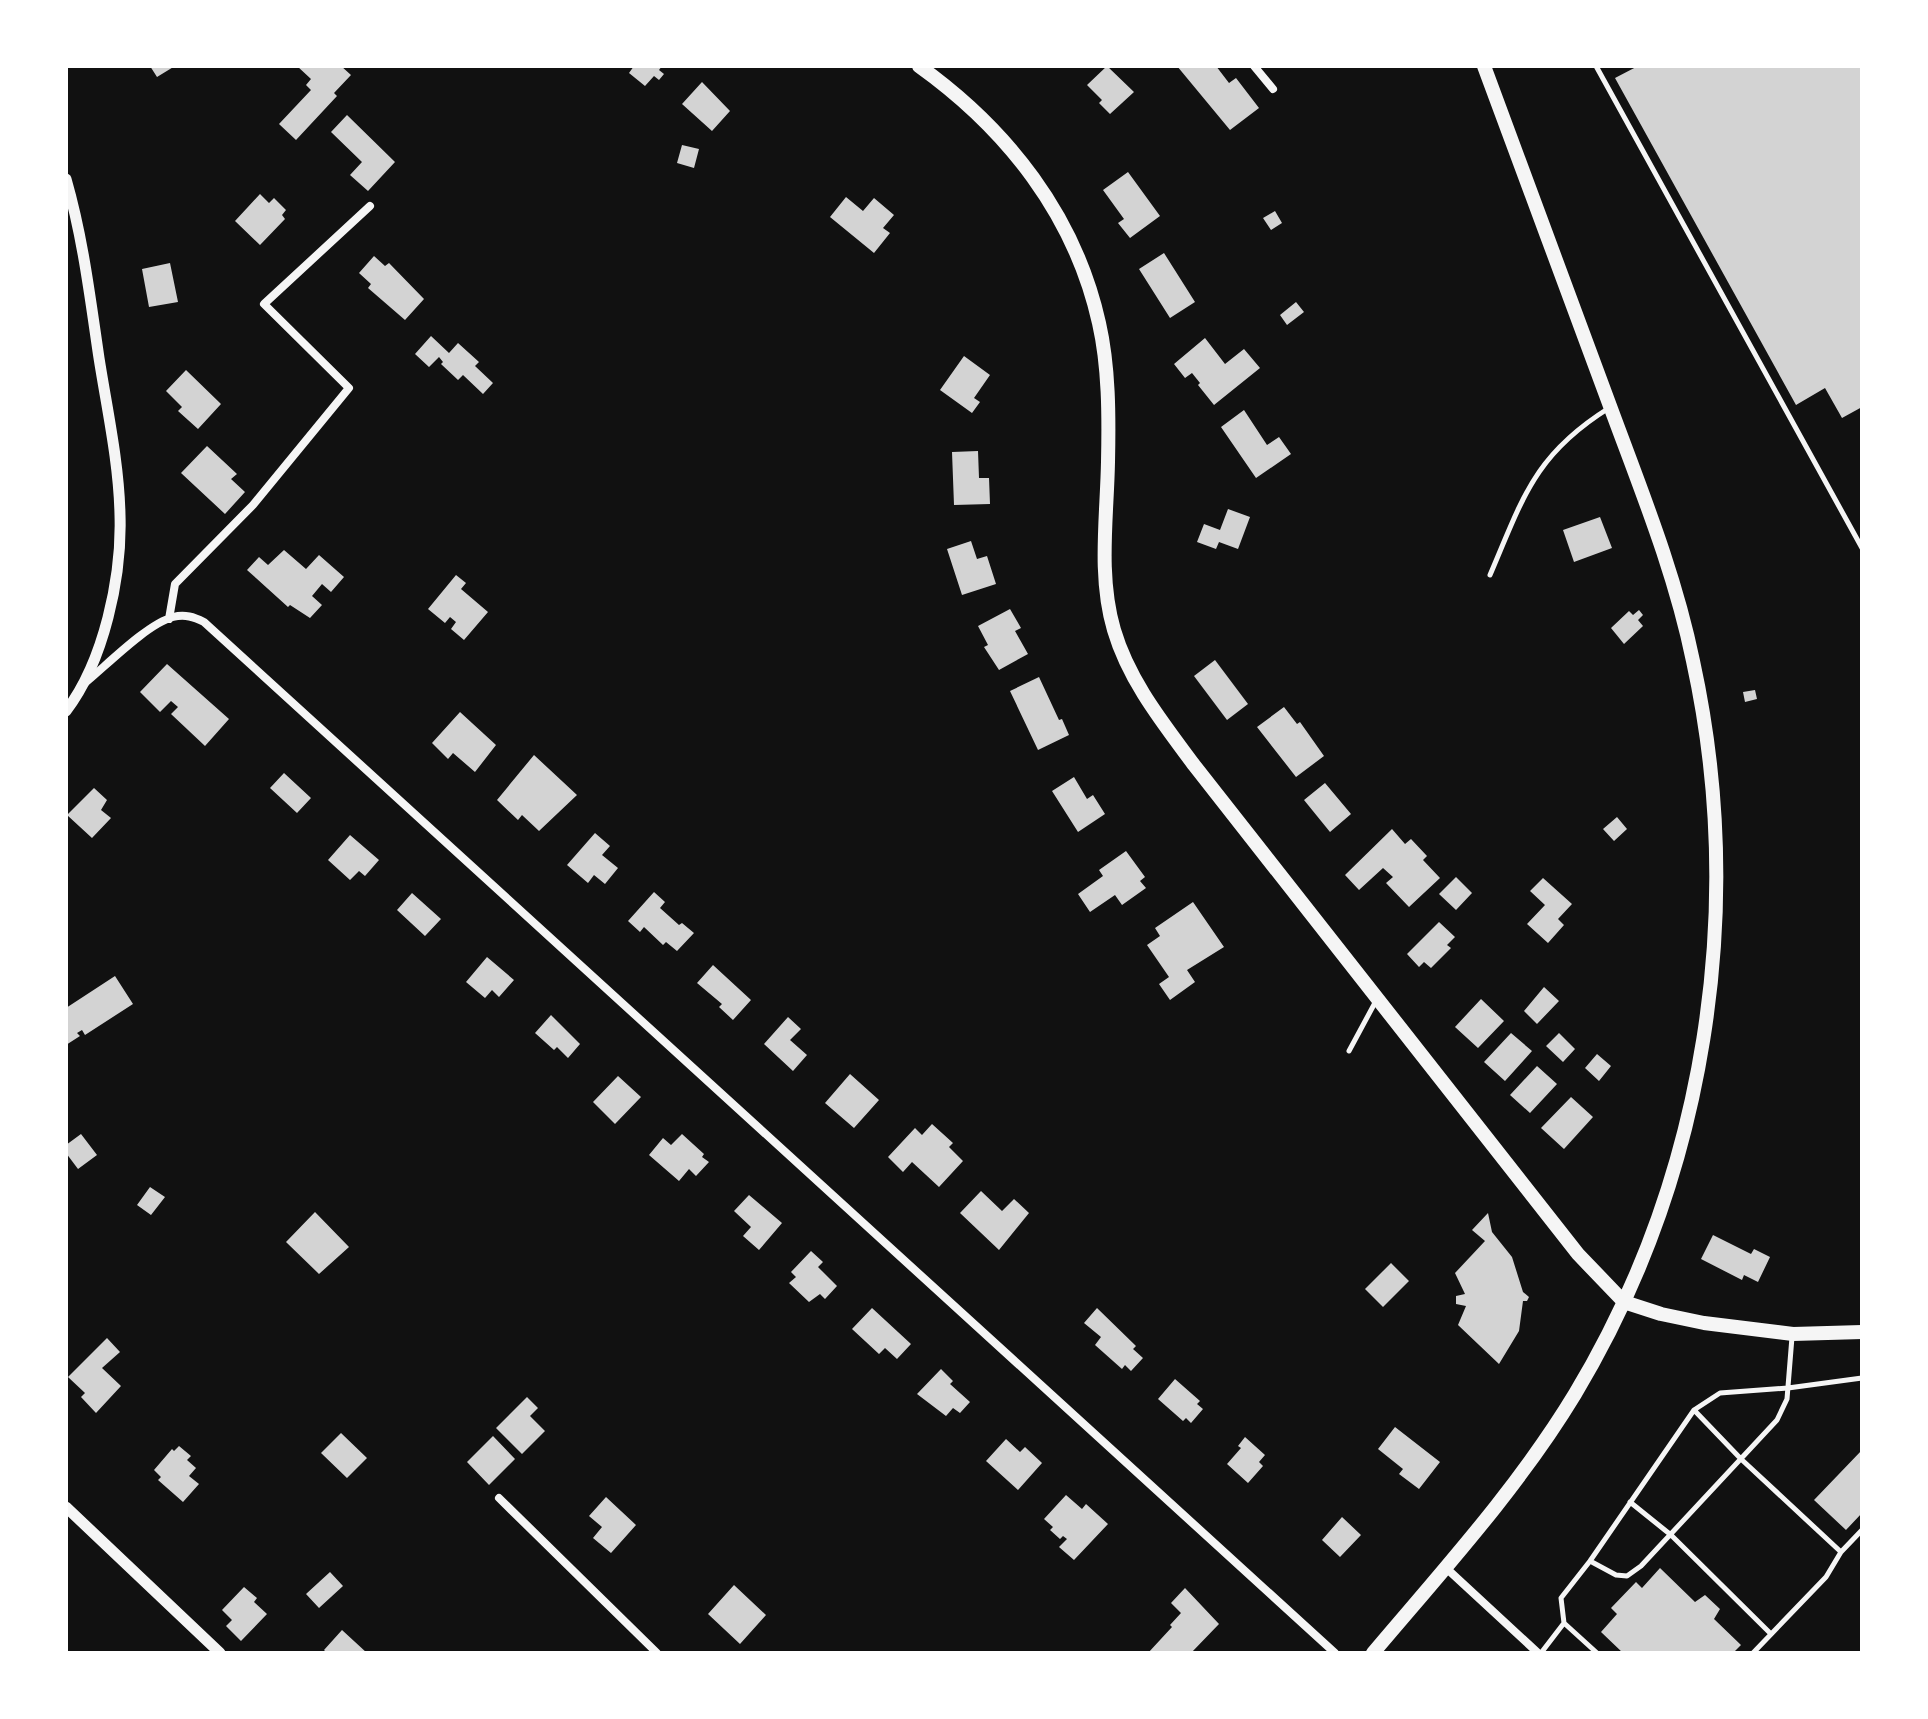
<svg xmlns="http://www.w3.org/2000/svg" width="1928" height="1719" viewBox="0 0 1928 1719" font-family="'Sofia Sans Condensed',sans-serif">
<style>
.building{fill:#d3d3d3}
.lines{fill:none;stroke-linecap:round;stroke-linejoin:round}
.service{stroke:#f5f5f5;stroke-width:5}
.minor{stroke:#f5f5f5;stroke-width:8}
.tertiary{stroke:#f5f5f5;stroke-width:11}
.primary{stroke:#f5f5f5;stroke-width:14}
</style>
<rect width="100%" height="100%" fill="#111"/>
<path class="building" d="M150 66H175L157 77Z
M297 66H341L351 75 334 93 337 96 296 140 279 124 311 90 306 85 311 79Z
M634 66H662L659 70 664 74 659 80 654 76 645 86 629 73Z
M1107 66 1134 92 1110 114 1099 103 1102 100 1087 85Z
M1177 66H1216L1229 83 1236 78 1259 108 1230 130Z
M1638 66H1862V407L1842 418 1825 388 1796 405 1615 78Z
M702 82 730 111 712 131 682 104Z
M347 115 395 162 368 191 350 175 362 162 331 132Z
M682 145 699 149 694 168 677 163Z
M1128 172 1160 216 1130 238 1118 223 1124 219 1103 190Z
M260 194 269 203 274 198 286 210 282 215 285 219 260 245 235 221Z
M846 197 863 211 874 198 894 215 883 228 890 233 874 253 830 217Z
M1275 211 1282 223 1271 230 1263 218Z
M1164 253 1195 302 1170 318 1139 269Z
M374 256 385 266 389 263 424 299 405 320 368 288 371 284 359 273Z
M170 263 178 302 149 307 142 269Z
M1296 302 1304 312 1287 325 1280 315Z
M431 336 449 353 458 343 479 362 475 366 493 383 483 394 463 375 458 380 441 364 443 362 439 357 429 367 415 354Z
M1205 338 1225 364 1244 349 1260 368 1214 405 1198 385 1200 383 1192 373 1185 378 1174 364Z
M964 356 990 375 974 398 980 402 972 413 940 390Z
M186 370 221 404 198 429 178 411 182 407 166 391Z
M1244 410 1267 445 1279 437 1291 454 1256 478 1221 427Z
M207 446 237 474 231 479 245 492 225 514 181 473Z
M978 451 979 478H989L990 504 954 505 952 452Z
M1228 509 1250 517 1238 549 1219 542 1216 549 1197 542 1204 524 1220 530Z
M1600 517 1612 548 1574 562 1563 530Z
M971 541 977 559 987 556 996 584 962 595 947 549Z
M284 550 306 569 319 555 344 577 331 592 322 584 312 596 322 605 310 618 290 605 288 607 247 570 259 557 268 565Z
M456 575 466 583 461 589 488 612 464 640 451 629 456 622 450 617 445 623 428 609Z
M1010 609 1021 628 1015 631 1028 654 999 670 984 647 988 645 978 626Z
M1639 610 1643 615 1638 620 1643 626 1624 644 1611 628 1629 611 1633 615Z
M1215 660 1248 704 1227 720 1194 676Z
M167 664 229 719 205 746 171 714 178 707 171 701 160 712 140 692Z
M1039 677 1059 720 1062 719 1069 735 1038 750 1010 691Z
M1755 690 1757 699 1745 702 1743 692Z
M1284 707 1297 724 1300 722 1324 756 1296 777 1257 727Z
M460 712 496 745 475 772 453 753 448 759 432 743Z
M534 755 577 795 539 831 522 815 518 820 497 800Z
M284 773 311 798 297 813 270 788Z
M1074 777 1087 799 1093 795 1105 814 1078 832 1052 791Z
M1325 783 1351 814 1330 832 1304 800Z
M94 788 107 800 101 810 111 818 92 838 67 815Z
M1617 817 1627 829 1614 841 1603 829Z
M1392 829 1405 844 1411 839 1427 856 1423 860 1440 878 1409 907 1386 883 1393 877 1383 868 1359 890 1345 875Z
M595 833 610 846 602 855 618 868 605 884 594 875 588 883 567 865Z
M350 835 379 860 365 876 359 871 350 880 328 860Z
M1126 851 1145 877 1140 881 1146 888 1122 905 1115 895 1090 912 1078 894 1103 876 1099 870Z
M1456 877 1472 893 1456 910 1439 894Z
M1543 878 1572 904 1558 919 1564 925 1548 943 1527 924 1545 905 1530 891Z
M654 892 665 902 660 908 679 925 682 923 694 933 677 951 666 942 663 945 644 927 640 932 628 921Z
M412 893 441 919 425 936 397 910Z
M1193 902 1224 947 1187 970 1195 982 1170 1000 1159 984 1169 977 1147 945 1160 936 1155 928Z
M1439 922 1455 937 1447 945 1451 948 1431 968 1424 962 1419 967 1407 954Z
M487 957 514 980 499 997 492 990 485 998 466 982Z
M713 965 751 1000 733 1020 719 1007 722 1004 697 983Z
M115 976 133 1004 85 1035 82 1030 77 1033 80 1036 66 1045V1008Z
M1544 987 1559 1001 1537 1024 1524 1011Z
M1481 999 1504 1021 1478 1048 1455 1027Z
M551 1015 580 1044 568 1058 557 1047 554 1050 535 1033Z
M788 1017 801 1029 790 1040 807 1055 793 1071 764 1044Z
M1511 1033 1532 1051 1505 1081 1484 1062Z
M1559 1033 1575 1049 1563 1062 1546 1046Z
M1597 1054 1611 1066 1599 1081 1585 1068Z
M1537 1066 1557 1084 1530 1113 1510 1095Z
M850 1074 879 1100 854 1128 825 1103Z
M618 1076 641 1097 615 1124 593 1102Z
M1571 1097 1593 1117 1564 1149 1541 1128Z
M932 1124 953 1143 949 1147 963 1161 939 1187 912 1162 903 1172 888 1157 915 1128 922 1135Z
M81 1134 97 1155 78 1169 66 1153V1145Z
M682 1134 704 1154 702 1157 709 1162 696 1176 689 1169 679 1181 649 1155 663 1138 671 1145Z
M150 1187 165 1197 151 1215 137 1205Z
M981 1191 1002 1211 1014 1199 1029 1213 999 1250 960 1213Z
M749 1195 782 1223 759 1250 743 1236 751 1227 734 1211Z
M315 1212 349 1247 319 1274 286 1242Z
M1488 1213 1492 1232 1512 1257 1523 1292 1529 1297 1527 1301H1523L1519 1331 1499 1364 1458 1325 1466 1306 1456 1304V1296L1465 1294 1455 1273 1485 1241 1472 1230Z
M1713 1235 1751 1254 1754 1249 1770 1257 1758 1282 1744 1275 1742 1280 1701 1259Z
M811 1251 823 1262 818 1267 837 1286 825 1299 820 1294 809 1302 789 1283 796 1277 791 1272Z
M1391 1263 1409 1281 1383 1307 1365 1289Z
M872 1308 911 1344 897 1359 885 1348 879 1354 852 1329Z
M1097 1308 1136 1346 1133 1349 1143 1358 1131 1371 1125 1365 1122 1369 1095 1345 1101 1337 1084 1323Z
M107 1338 120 1352 102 1368 121 1386 96 1413 81 1397 85 1393 68 1377Z
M941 1369 953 1381 950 1384 970 1402 960 1413 953 1408 946 1416 917 1394Z
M1175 1379 1200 1401 1197 1404 1203 1409 1191 1423 1186 1418 1183 1421 1158 1399Z
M527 1397 538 1408 530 1416 545 1431 522 1454 496 1428Z
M1395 1427 1440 1462 1419 1489 1399 1474 1403 1469 1378 1449Z
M341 1433 367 1458 347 1478 321 1453Z
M493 1436 515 1459 489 1485 467 1462Z
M1245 1437 1265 1455 1259 1462 1263 1466 1248 1483 1227 1464 1241 1448 1238 1446Z
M1006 1439 1020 1452 1025 1447 1042 1463 1018 1490 986 1461Z
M179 1446 191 1456 187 1460 196 1468 189 1476 199 1484 183 1502 158 1480 161 1477 154 1470 172 1449 174 1451Z
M1862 1450V1513L1846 1530 1814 1500Z
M1066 1495 1082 1509 1086 1504 1108 1524 1074 1560 1059 1547 1067 1539 1063 1536 1060 1539 1050 1530 1053 1527 1044 1519Z
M606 1497 636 1525 611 1553 593 1538 602 1527 589 1516Z
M1342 1517 1361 1535 1340 1557 1322 1540Z
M1660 1568 1695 1602 1705 1595 1720 1609 1714 1619 1741 1645 1733 1653H1623L1601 1632 1617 1614 1611 1608 1636 1582 1642 1588Z
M330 1572 343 1586 319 1608 306 1594Z
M734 1585 766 1615 740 1644 708 1614Z
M244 1587 257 1598 254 1602 267 1614 241 1641 226 1626 232 1620 222 1610Z
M1185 1588 1219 1624 1191 1653H1148L1172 1627 1170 1625 1181 1613 1171 1603Z
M342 1630 367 1653H327L324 1650Z"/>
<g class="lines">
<path class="service" d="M1596 66 1862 548
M1490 575C1523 498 1534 455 1609 408
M1349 1051 1377 999
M1694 1410 1741 1459 1841 1552
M1630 1502 1671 1535 1771 1634
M1590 1561 1616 1575 1627 1576 1641 1566 1777 1420 1787 1399 1792 1337
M1564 1623 1597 1653
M1541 1653 1564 1623 1561 1598 1590 1561 1694 1410 1720 1393 1788 1388 1862 1378
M1753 1653 1826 1577 1841 1552 1862 1530"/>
<path class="minor" d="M1254 66 1273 89
M169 619 175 584 253 505 349 388 264 304 370 206
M85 683C107 665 147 624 173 617 185 614 194 617 204 622L1335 1653
M499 1498 657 1653
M1445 1567 1538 1653"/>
<path class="tertiary" d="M66 179C83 238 90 297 99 358 107 409 119 463 120 515 122 577 104 661 66 711
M66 1507 220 1653"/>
<path class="primary" d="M919 66C1007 129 1075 215 1099 323 1109 367 1109 416 1108 462 1107 517 1098 576 1114 630 1129 681 1163 723 1194 765L1578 1254 1624 1302 1661 1314 1704 1323 1793 1334 1862 1332
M1373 1653C1444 1569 1518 1488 1575 1394 1706 1176 1747 909 1693 661 1675 573 1641 490 1610 406 1568 293 1526 179 1484 66"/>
</g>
<rect width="1928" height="1719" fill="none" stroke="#ffffff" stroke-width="136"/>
</svg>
